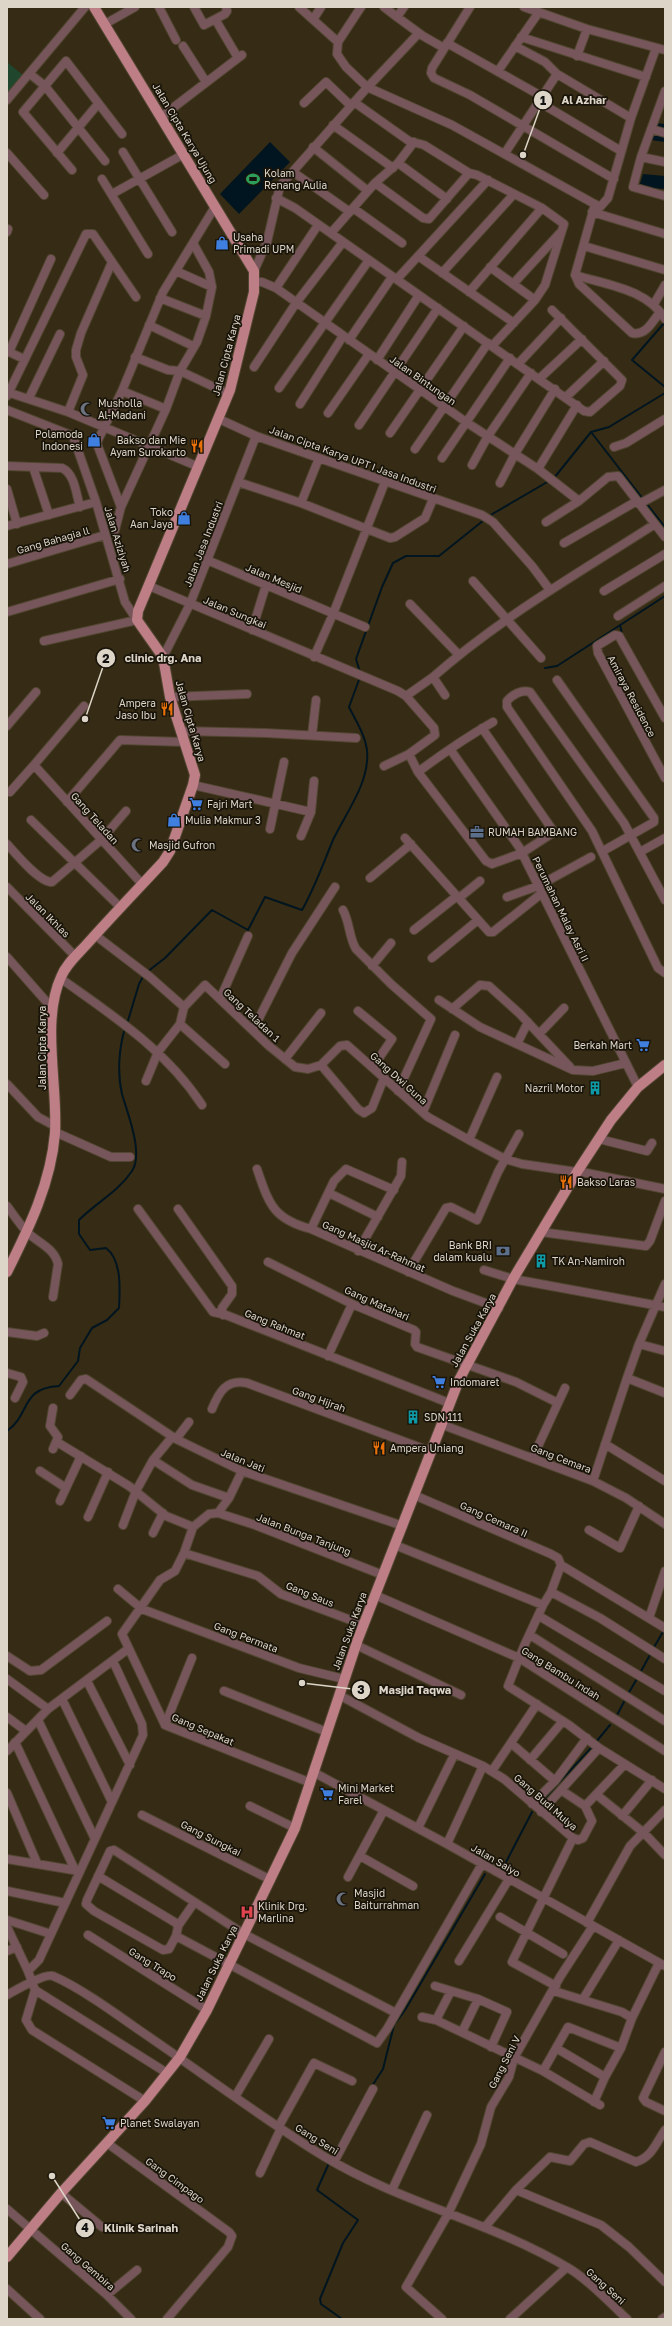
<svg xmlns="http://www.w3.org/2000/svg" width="672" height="2326" viewBox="0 0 672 2326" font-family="'Golos Text',sans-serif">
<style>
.green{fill:#20472d}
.water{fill:#011520}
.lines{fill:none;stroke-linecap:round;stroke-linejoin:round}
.stream{stroke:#011520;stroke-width:2}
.minor-casing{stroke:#514631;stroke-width:10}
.major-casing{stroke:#514631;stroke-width:12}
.minor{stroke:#76565a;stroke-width:8}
.major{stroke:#bd7e86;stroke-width:10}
.labels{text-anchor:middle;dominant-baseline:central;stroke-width:3.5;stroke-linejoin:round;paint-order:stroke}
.street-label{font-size:10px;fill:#ddd5c8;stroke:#19140a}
.poi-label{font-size:10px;fill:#ddd5c8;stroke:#19140a;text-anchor:start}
.leader{fill:none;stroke:#ddd5c8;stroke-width:1.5}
.callout-dot{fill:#ddd5c8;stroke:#19140a;stroke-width:1.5}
.mark-label{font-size:12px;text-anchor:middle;font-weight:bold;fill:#111}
.callout-label{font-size:11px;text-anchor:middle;font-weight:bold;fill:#ddd5c8;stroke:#19140a;stroke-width:3.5;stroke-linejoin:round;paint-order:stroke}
</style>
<rect width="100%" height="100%" fill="#362b14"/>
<path class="green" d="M7 62 24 76 7 96Z"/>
<path class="water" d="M655 123 665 124V142L651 140Z
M270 142 290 162 239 214 220 194Z
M643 174 665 176V189L639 187Z"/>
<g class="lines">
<path class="stream" d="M665 322 632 360 665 387
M554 478 591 432
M643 499 591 432 609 427 665 393
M646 503 665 527
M489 516 549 481
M620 625 622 634
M545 668 557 666 665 596
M360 672 356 659 382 587 393 563 406 556H439L484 520
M147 972 165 958 212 910 248 930 265 897 302 910C315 887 323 864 333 840 346 812 370 783 367 750 365 735 356 721 349 707L360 677
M127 1024 139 984 144 975
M7 1431C31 1414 20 1388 59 1386L78 1361 80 1348 92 1328 107 1320 119 1308C120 1290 122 1260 106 1248L90 1250 79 1234V1220C97 1202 118 1192 132 1171 144 1153 127 1112 122 1094 117 1073 119 1048 125 1028
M653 1649 664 1630
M640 1673 651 1653
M628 1694 638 1677
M617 1715 626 1698
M596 1742 610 1725
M542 1801 593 1746
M504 1866 532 1812
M372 2086 383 2069 394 2025 405 2010 485 1874
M335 2152 362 2102
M329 2163 317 2190 358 2220 343 2243 320 2299 321 2304 342 2319"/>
<g class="minor-casing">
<path id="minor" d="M159 7 176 40
M194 7 204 25 225 14 227 11 226 7
M299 7 338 42
M361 7 338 42 337 54 346 67 367 87 452 125 600 207 608 198 631 118 656 48
M384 7 397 17 404 7
M470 7 432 68 431 73 434 78 470 95 614 179
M524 7 587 29 665 50
M397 17 423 36 444 48
M314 18 321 7
M105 24 135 7
M218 24 238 58
M521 37 646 77
M447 43 543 97
M183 46 206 82
M515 46 545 62 557 74
M577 56 587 29
M498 71 539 12
M30 74 45 86 105 161
M665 91 641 157 633 187 665 196
M7 100 85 7
M354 102 409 141 424 145 469 173 477 175 542 208 564 224 545 285 535 300 492 346
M539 102 621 151
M304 103 326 82 351 106
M161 117 242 55
M333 125 393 168
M651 129 665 133
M313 147 368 191
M123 152 172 232
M7 153 44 195
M57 153 98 104
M505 153 557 74 631 118
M641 157 665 162
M398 163 447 199
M72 170 23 112 66 61 122 134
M293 172 350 212
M102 179 148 254
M375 183 423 218 429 219 469 173
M112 194 184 154
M276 198 295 208 584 411 590 412 620 386 622 380 552 310
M595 204 575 275 579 284 632 333C646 336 652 322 660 312
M353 208 402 243
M592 212 665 234
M7 232 8 229
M331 233 375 183 398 163 414 142
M584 246 665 270
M418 256 514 323
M490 267 535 300
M176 271 212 287
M254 271 267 242 280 186 365 90 418 34
M442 273 514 194
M575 275C607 285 647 289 665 319
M397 279 488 180
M254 282H262L276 288 466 422 538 469 579 501
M513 284 560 233
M276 288 318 225
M469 292 542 208
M160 298 206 316
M654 304 665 285
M149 325 193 346
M349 340 392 277
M7 351 24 359
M9 352 51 259
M135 357 168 370 180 371 229 394
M377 360 419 295
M518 364 561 318
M254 367 296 303 343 242
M540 378 582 339
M279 388 369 260
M122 391 166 409
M7 392 68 412 199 467
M7 396 86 234H93L136 297
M566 397 604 361
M29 398 60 334
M300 404 343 336
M7 410 73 436 96 502
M68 412 83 375 76 357V350L81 333 112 262
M328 413 369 354
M219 419 256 436 482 515 493 522 532 566 550 590
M359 425 438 308
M390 433 464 326
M614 447 626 443 665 419
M415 449 488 343
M442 458 510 358
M472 465 488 436 531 373
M7 466 62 468C75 474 76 494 80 507
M33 467 49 515
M538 469 577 405
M238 482 301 503 390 538 395 537 425 518 433 499
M500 483 515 454 555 389
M7 489 17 524
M301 503 319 458
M639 504 665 490
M121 507 166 409 180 371 197 342 206 316 212 287 209 272 193 243
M546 522 579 501 608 477 618 476 665 537
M7 526 96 502 125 602 137 620 44 641
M115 530 121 507 97 444 98 440 122 391 163 292 213 210
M564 543 637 501
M207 560 365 627
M7 564 105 535
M473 581 541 658
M149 586 398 691 406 696 434 728 435 735 409 754 384 766
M604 591 665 554
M410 604 459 655
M7 612 120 579
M618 616 665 586
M252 630 266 585
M163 657 190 604 256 436
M314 657 333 614 385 482
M557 680 654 818V822L603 851
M445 695 433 677C501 617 579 573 655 524
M406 696 433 677
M170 697 247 694
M84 706 34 765 142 884
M665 718 619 636 615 635 597 646 598 653 665 778
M7 726 36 692
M482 728 554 832 522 853 492 864 486 861 418 772C442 754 467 737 493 722
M180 731 266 733 356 738
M312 735 316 700
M450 749 519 847 638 1087
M409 754 418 772
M193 785 311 812
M10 792 34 765
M67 802 120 740 184 742
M31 820 121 908
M270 829 284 762
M301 836 311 812 314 781
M405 838 489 932H493L542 893
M7 844C16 854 39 882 52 882L101 840 126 811
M640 852 665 838
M370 878 411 844
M7 887 76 957
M507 897 538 886 591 857
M459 898 480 881
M665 900 624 823 530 692C522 689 512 695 507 701V707L592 831 658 968 665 973
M343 910C350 923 349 938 356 949L391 984 431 1019 398 1091
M414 930 457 896
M95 935 150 977 184 1007
M7 957 52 1008
M432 958 478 920
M372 966 391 943
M60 978C112 1015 166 1050 202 1105
M220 999 248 936
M439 1000 480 1027 573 1070 593 1071 626 1063
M452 1009 480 985 489 986 520 1014 570 1067
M358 1011 392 1039 373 1067
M253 1030 292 953 335 887
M539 1034 564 1008
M517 1044 528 1022
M285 1059 321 1013
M225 1064 180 1024 184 1007 205 985 268 1045 295 1067 308 1069 321 1065 340 1046 347 1045 428 1117 469 1140 505 1159 522 1164 577 1172
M321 1065 358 1109 364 1113 372 1108 384 1078
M146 1081 158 1052 180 1024
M7 1084 38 1117 55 1126
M423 1112 455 1035
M55 1132 111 1157H130
M599 1139 647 1151 652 1143
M469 1140 497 1077
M257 1169C269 1204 273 1219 311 1229
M577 1171 665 1189
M394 1190 346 1169 334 1181 311 1229 453 1291 499 1308
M329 1193 378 1217
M7 1206C13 1214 19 1223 26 1231 36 1242 54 1247 58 1264L53 1297
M138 1209 213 1312 226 1315 449 1403
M178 1209 232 1286V1294L222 1308 223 1315
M541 1232 646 1246 650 1241 665 1201
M358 1251 401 1176 402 1162
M268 1262 352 1304 414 1330 416 1332 415 1344 417 1347 516 1382 558 1403
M484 1270 513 1279 665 1307
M408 1272 446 1208 451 1207 477 1220 498 1172 519 1134
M665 1284 639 1344 665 1351
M7 1332 37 1336 44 1333
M639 1344 627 1378 665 1393
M328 1356 352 1304
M7 1373 21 1377 23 1382 15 1398
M70 1395 81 1380 86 1379 176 1439 242 1471 403 1526
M212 1409C219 1392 226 1379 247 1383L432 1452
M443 1425 593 1481 626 1498 665 1524
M172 1437 153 1460 192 1485 229 1498
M176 1439 189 1422
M57 1442 129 1486 166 1516 193 1527
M605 1444 665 1481
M53 1449 58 1437 50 1426 53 1408
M533 1457 565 1388
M40 1471 66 1488
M593 1481 627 1378
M414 1495 551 1554 558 1558 561 1565
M60 1501 81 1456
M218 1513 229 1498 242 1471
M88 1517 108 1472
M123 1525 136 1491 153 1460
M589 1530 620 1548 639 1506
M153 1533 163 1513
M395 1545 543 1605
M184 1553 258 1576 281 1594 364 1625
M118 1589 142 1609 299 1668 344 1679
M551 1592 600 1618 665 1659
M375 1595 519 1658 665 1751
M539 1616 665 1691
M649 1618 665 1571
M665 1628 561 1565 551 1592 543 1605 524 1646 508 1686 569 1725 599 1748 665 1789
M530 1635 665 1721
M356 1645 461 1695
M7 1656 30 1671 41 1670 107 1621
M7 1679 48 1709
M87 1681 130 1765
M224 1691 327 1732
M339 1695 419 1738 483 1766 504 1779 573 1838 578 1840 583 1838 592 1821 585 1806
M62 1699 112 1802
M7 1717 26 1731
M38 1720 95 1839
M165 1725 192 1658
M15 1742 75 1870
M512 1744 555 1781
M7 1751 48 1709 128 1649
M530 1760 563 1721
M492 1771 537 1704
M315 1773 447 1844 665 1966
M311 1783 165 1725 122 1634 160 1580 175 1571 184 1553 193 1527 209 1514 218 1513 255 1525 383 1575
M561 1790 585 1806 624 1765
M7 1793 37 1863
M597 1795 644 1833 665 1855
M532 1804 555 1781 587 1738
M250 1806 295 1828
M541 1812 599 1748
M142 1815 271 1880
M622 1816 652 1780
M418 1828 454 1755
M447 1844 483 1766
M360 1856 413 1886
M7 1859 79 1871
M98 1876 176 1923 178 1927 176 1936
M348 1877 384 1810
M7 1891 65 1903
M500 1917 563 1954
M7 1920 51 1934
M587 1923 630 1846 665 1810
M178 1926 194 1903
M7 1927 28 1971 35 1990 167 2073
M88 1935 207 2010
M7 1951 17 1947
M459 1961 509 1879
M28 1971 39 1960 143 1735 142 1724 113 1661
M435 1986 478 1999 507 2012 491 2047
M556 1986 512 1962 573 1838
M35 1990 26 2020 32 2030 145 2101
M554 1991 622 2012 632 2018 621 2048 605 2077
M7 1995C16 1990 45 1973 53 1976 79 1987 115 2013 139 2030 201 2072 261 2118 325 2157 403 2204 493 2222 570 2269 590 2281 610 2303 627 2319
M583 1999 619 1940
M396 2013 244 1934 114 1850 110 1851 87 1900 86 1904 94 1911 163 1950 169 1949 176 1936 377 2043 387 2029 482 1864
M422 2017 436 2020 543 2071 600 2105
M632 2018 659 1963
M436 2020 451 1991
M462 2032 478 1999
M556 2048 605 2077 594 2102
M665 2052 643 2098 646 2102 665 2111
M543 2071 568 2027 621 2048
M235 2097 269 2039
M279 2126 314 2063 352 2081
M107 2143 229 2232 232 2236 228 2247 167 2319
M334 2162 373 2089
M260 2173 281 2128
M392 2190 427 2115
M516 2190 601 2225 629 2247 665 2282
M61 2193 102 2227
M7 2209 107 2295 131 2319
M485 2227 516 2190 550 2157 570 2161 584 2144 590 2142 636 2162C652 2157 656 2143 665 2130
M7 2289 40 2319
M107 2295 137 2270
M442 2319 406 2287 448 2214 481 2144 491 2107 509 2077 514 2058 560 1977 593 1926
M510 2319 567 2267
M662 2319 665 2317"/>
</g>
<g class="major-casing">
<path id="major" d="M7 1272C29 1228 51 1183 55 1133 58 1086 41 1020 61 977 66 964 78 954 87 944 112 916 138 889 163 862L170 851 193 785 195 775 170 697 163 657 137 620 138 611 230 390 254 292V271L94 7
M7 2257 61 2193 145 2101 180 2057 207 2010 295 1828 358 1639 459 1380 513 1279 577 1172 611 1120 638 1087 665 1065"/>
</g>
<use href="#minor" class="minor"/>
<use href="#major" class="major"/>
</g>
<defs>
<g id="stadium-bare" transform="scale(1.08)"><path d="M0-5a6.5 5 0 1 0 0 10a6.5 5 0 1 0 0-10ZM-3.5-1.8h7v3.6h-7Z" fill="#2e9e5b" stroke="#19140a" stroke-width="2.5" paint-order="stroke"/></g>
<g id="shop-bare" transform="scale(1.08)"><path d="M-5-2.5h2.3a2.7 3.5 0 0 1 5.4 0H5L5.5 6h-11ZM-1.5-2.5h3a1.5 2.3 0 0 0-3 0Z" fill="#3f7fe0" stroke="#19140a" stroke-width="2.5" paint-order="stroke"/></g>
<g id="mosque-bare" transform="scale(1.08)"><path d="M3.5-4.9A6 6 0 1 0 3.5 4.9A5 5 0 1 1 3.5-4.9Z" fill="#6b7280" stroke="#19140a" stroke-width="2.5" paint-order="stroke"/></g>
<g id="restaurant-bare" transform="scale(1.08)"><path d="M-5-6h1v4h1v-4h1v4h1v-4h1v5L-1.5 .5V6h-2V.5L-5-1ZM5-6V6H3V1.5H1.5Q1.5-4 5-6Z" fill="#e8710a" stroke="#19140a" stroke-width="2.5" paint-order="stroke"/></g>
<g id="supermarket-bare" transform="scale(1.08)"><path d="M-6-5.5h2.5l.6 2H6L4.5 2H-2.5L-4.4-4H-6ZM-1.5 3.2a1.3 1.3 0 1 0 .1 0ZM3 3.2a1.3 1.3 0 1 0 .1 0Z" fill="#3f7fe0" stroke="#19140a" stroke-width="2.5" paint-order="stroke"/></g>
<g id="office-bare" transform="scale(1.08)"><path d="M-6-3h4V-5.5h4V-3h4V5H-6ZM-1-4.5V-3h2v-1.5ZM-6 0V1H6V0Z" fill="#5c6f8a" stroke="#19140a" stroke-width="2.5" paint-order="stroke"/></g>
<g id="building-bare" transform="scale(1.08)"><path d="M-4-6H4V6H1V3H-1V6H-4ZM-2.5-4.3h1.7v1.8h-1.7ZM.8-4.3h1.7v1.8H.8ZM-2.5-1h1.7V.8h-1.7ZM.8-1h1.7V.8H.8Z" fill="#0f9aa8" stroke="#19140a" stroke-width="2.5" paint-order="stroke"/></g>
<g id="bank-bare" transform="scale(1.08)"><path d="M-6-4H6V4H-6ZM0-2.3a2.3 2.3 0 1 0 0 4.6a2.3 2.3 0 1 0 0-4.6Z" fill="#5c6f8a" stroke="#19140a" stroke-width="2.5" paint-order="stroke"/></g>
<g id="hospital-bare" transform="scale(1.08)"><path d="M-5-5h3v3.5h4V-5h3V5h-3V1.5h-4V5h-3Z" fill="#e0444e" stroke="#19140a" stroke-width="2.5" paint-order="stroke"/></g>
</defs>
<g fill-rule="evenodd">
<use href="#stadium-bare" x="253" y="179"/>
<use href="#shop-bare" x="222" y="243"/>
<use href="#mosque-bare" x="87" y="409"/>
<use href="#shop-bare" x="94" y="440"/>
<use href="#restaurant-bare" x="197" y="446"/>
<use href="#shop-bare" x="184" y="518"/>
<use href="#restaurant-bare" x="167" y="709"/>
<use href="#supermarket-bare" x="196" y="804"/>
<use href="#shop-bare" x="174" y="820"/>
<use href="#office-bare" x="477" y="832"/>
<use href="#mosque-bare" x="138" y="845"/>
<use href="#supermarket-bare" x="643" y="1045"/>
<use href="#building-bare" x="595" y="1088"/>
<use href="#restaurant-bare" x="566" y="1182"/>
<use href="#bank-bare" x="503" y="1251"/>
<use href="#building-bare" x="541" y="1261"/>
<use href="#supermarket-bare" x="439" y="1382"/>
<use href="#building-bare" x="413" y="1417"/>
<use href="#restaurant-bare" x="379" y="1448"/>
<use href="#supermarket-bare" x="327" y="1794"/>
<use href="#mosque-bare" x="343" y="1899"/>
<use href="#hospital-bare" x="247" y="1912"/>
<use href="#supermarket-bare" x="109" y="2123"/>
</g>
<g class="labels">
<g class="street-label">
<text transform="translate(185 133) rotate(59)">Jalan Cipta Karya Ujung</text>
<text transform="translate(226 355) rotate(-75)">Jalan Cipta Karya</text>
<text transform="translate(423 380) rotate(35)">Jalan Bintungan</text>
<text transform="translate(353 459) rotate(20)">Jalan Cipta Karya UPT I Jasa Industri</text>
<text transform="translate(118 539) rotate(73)">Jalan Aziziyah</text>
<text transform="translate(53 540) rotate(-16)">Gang Bahagia ll</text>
<text transform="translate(203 544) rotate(-69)">Jalan Jasa Industri</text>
<text transform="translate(274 578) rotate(23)">Jalan Mesjid</text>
<text transform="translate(235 612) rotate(23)">Jalan Sungkai</text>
<text transform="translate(632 696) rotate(62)">Amiraya Residence</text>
<text transform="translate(191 721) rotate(74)">Jalan Cipta Karya</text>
<text transform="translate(95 818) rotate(48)">Gang Teladan</text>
<text transform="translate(561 909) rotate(64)">Perumahan Malay Asri II</text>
<text transform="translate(48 915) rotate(45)">Jalan Ikhlas</text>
<text transform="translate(252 1015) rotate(43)">Gang Teladan 1</text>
<text transform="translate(42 1048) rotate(-90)">Jalan Cipta Karya</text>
<text transform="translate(399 1078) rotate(42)">Gang Dwi Guna</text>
<text transform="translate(374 1246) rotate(24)">Gang Masjid Ar-Rahmat</text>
<text transform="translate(377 1303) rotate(24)">Gang Matahari</text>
<text transform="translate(275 1324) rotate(22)">Gang Rahmat</text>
<text transform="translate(473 1330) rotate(-61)">Jalan Suka Karya</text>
<text transform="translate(319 1399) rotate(20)">Gang Hijrah</text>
<text transform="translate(561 1458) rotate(21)">Gang Cemara</text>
<text transform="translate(243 1460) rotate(22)">Jalan Jati</text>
<text transform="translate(494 1519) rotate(24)">Gang Cemara II</text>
<text transform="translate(304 1534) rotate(21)">Jalan Bunga Tanjung</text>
<text transform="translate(310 1594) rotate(22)">Gang Saus</text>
<text transform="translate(349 1631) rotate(-70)">Jalan Suka Karya</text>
<text transform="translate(246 1637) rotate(21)">Gang Permata</text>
<text transform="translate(561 1673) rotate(32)">Gang Bambu Indah</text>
<text transform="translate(203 1729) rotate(23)">Gang Sepakat</text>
<text transform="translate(546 1802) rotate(41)">Gang Budi Mulya</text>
<text transform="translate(211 1838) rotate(27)">Gang Sungkai</text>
<text transform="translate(496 1860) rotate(30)">Jalan Saiyo</text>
<text transform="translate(216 1963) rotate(-64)">Jalan Suka Karya</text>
<text transform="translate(153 1964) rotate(32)">Gang Trapo</text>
<text transform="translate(504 2062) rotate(-63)">Gang Seni V</text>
<text transform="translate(317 2139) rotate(32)">Gang Seni</text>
<text transform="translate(175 2180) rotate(36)">Gang Cimpago</text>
<text transform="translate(88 2266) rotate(41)">Gang Gembira</text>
<text transform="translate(606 2286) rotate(42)">Gang Seni</text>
</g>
<g class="poi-label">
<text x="264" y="173">Kolam<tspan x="264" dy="12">Renang Aulia</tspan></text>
<text x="233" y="237">Usaha<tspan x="233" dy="12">Primadi UPM</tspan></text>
<text x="98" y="403">Musholla<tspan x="98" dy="12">Al-Madani</tspan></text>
<text x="83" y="434" text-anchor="end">Polamoda<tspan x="83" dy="12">Indonesi</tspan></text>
<text x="186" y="440" text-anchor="end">Bakso dan Mie<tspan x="186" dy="12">Ayam Surokarto</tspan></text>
<text x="173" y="512" text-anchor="end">Toko<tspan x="173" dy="12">Aan Jaya</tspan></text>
<text x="156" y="703" text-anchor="end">Ampera<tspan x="156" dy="12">Jaso Ibu</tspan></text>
<text x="207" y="804">Fajri Mart</text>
<text x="185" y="820">Mulia Makmur 3</text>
<text x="488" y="832">RUMAH BAMBANG</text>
<text x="149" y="845">Masjid Gufron</text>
<text x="632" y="1045" text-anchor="end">Berkah Mart</text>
<text x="584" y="1088" text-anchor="end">Nazril Motor</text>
<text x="577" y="1182">Bakso Laras</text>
<text x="492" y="1245" text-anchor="end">Bank BRI<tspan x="492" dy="12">dalam kualu</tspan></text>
<text x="552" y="1261">TK An-Namiroh</text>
<text x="450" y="1382">Indomaret</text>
<text x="424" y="1417">SDN 111</text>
<text x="390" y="1448">Ampera Uniang</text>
<text x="338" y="1788">Mini Market<tspan x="338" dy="12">Farel</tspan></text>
<text x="354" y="1893">Masjid<tspan x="354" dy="12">Baiturrahman</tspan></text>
<text x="258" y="1906">Klinik Drg.<tspan x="258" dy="12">Marlina</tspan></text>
<text x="120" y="2123">Planet Swalayan</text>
</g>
</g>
<path class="leader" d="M523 155L543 100M85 719L106 658M302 1683L361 1690M52 2176L85 2228"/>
<g class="callout-dot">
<circle cx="523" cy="155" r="4"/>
<circle cx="85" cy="719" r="4"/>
<circle cx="302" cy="1683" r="4"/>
<circle cx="52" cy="2176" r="4"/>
<circle cx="543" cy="100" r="10"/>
<circle cx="106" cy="658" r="10"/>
<circle cx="361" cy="1690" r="10"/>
<circle cx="85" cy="2228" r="10"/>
</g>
<g class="mark-label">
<text x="543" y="105">1</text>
<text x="106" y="663">2</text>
<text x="361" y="1694">3</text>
<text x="85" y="2232">4</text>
</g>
<g class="callout-label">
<text x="584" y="104">Al Azhar</text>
<text x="163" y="662">clinic drg. Ana</text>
<text x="415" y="1694">Masjid Taqwa</text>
<text x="141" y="2232">Klinik Sarinah</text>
</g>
<rect width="672" height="2326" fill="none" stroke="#ddd5c8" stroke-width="16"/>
</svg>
